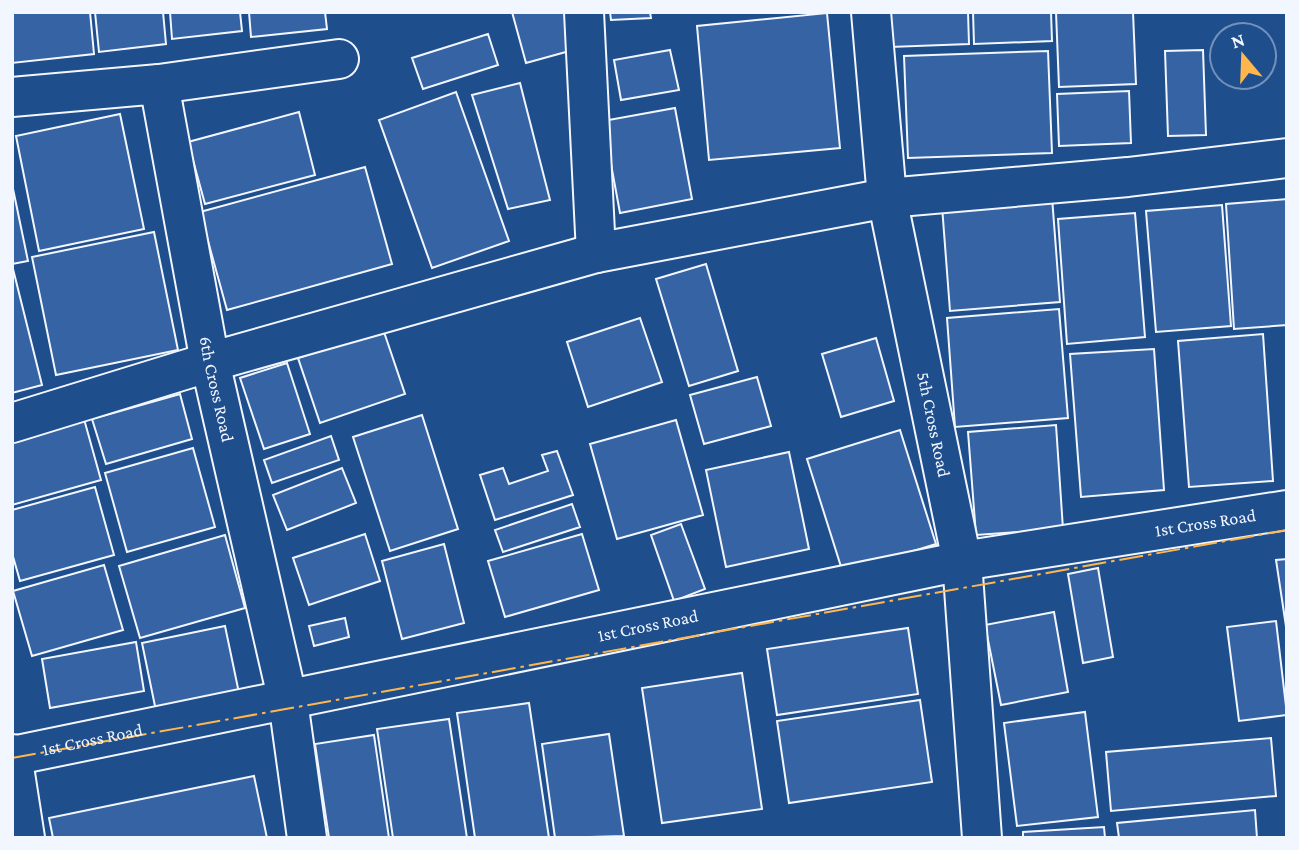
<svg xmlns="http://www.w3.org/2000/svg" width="1299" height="850" viewBox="0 0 1299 850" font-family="'Crimson Pro',serif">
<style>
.building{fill:#3563a3;stroke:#f2f6ff;stroke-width:2}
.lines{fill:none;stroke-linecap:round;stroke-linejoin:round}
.minor-casing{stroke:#f2f6ff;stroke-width:42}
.minor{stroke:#1f4e8c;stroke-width:38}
.power{stroke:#ffb74d;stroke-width:2;stroke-dasharray:24 5 3.5 5;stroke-linecap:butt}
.labels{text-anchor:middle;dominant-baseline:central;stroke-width:5;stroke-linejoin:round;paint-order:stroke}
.street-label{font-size:18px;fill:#f2f6ff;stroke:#1f4e8c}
</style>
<rect width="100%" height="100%" fill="#1f4e8c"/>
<path class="building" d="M12 12H90L94 54 12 63Z
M95 12H163L166 44 99 52Z
M170 12H240L242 31 172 39Z
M249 12H325L327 29 251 37Z
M512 12H574L584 47 526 63Z
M610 12H650L651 18 611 20Z
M889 12H968L969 44 890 47Z
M973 12H1051L1052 41 974 44Z
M1056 12H1133L1136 84 1059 87Z
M827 13 840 148 709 160 697 26Z
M488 34 498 65 423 89 412 58Z
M670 50 679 90 621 100 614 60Z
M1203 50 1206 135 1168 136 1165 51Z
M1048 51 1052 153 908 158 904 56Z
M520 83 550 200 508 209 472 95Z
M1129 91 1131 143 1059 146 1057 94Z
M456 92 509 241 432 268 379 120Z
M675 108 692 199 620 213 603 121Z
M299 112 315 175 205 204 188 142Z
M120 114 144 229 39 251 16 136Z
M365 167 392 264 227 310 200 212Z
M12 184 28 261 12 264Z
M1052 197 1060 302 950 311 942 206Z
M1287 199V325L1234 329 1226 204Z
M1222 205 1231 326 1156 332 1146 211Z
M1135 213 1145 337 1067 344 1058 219Z
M154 232 178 350 56 375 32 257Z
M706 264 738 371 689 386 656 279Z
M13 269 42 385 12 393V269Z
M1059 309 1068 418 955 427 947 318Z
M640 318 662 382 588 407 567 342Z
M383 329 405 394 320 423 298 358Z
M1263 334 1273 481 1189 487 1178 341Z
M876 338 894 401 841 417 822 354Z
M1154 349 1164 490 1081 497 1070 354Z
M287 363 310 434 264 449 240 378Z
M757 377 771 426 704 444 690 395Z
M180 394 192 439 106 464 92 419Z
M422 415 458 529 390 551 353 437Z
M84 419 101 480 12 505V439Z
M676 420 703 515 617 539 590 444Z
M1056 425 1063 529 976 535 968 432Z
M900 430 936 544 843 573 807 459Z
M331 436 339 460 272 483 264 460Z
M193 448 215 527 127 552 105 473Z
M557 451 573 495 495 520 480 475 503 468 509 484 548 471 542 455Z
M789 452 809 549 726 567 706 470Z
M342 468 356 503 287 530 273 495Z
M95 487 114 555 20 581 12 553V510Z
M572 504 580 527 503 552 495 530Z
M681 524 705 589 674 601 651 535Z
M365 534 380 581 309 605 293 558Z
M582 534 599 590 505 617 488 561Z
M225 535 245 608 140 638 119 566Z
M444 544 464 623 402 639 382 561Z
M1287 559V633L1276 560Z
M104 565 123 630 32 656 13 591Z
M1098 568 1113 657 1083 663 1068 574Z
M1054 612 1068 692 1001 705 985 625Z
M345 618 349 637 314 646 309 626Z
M1276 621 1287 715 1239 721 1227 627Z
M225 626 239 693 156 711 142 643Z
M908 628 918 694 777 715 767 649Z
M136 642 144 691 50 708 42 659Z
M742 673 762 809 662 823 642 688Z
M920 700 932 782 789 803 777 721Z
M529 703 549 838H475L457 713Z
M1085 712 1098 817 1017 826 1004 723Z
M449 719 467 838H393L377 729Z
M609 734 624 836 555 838 542 744Z
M374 735 389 838H329L315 744Z
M1271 738 1276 796 1111 811 1106 752Z
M254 776 267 838H53L49 818Z
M1255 810 1257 838H1119L1117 823Z
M1104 827 1105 838H1023V832Z"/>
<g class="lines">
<g class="minor-casing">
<g id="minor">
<path d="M584 12 596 253"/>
<path id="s1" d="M871 12 887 198 962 561 982 838"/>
<path d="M159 84 339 59"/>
<path id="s2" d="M12 97 159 84 210 362 288 701 307 838"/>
<path d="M12 423 210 362 596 253 887 198 1128 177 1287 158"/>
<path d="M12 754 25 838"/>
<path id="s3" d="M12 756 962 561 1287 510"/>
</g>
</g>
<use href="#minor" class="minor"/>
<path class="power" d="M12 758 1287 530"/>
</g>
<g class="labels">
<g class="street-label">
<text stroke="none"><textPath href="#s2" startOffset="458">6th Cross Road</textPath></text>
<text stroke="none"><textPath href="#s1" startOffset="418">5th Cross Road</textPath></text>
<text stroke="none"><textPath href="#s3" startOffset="1216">1st Cross Road</textPath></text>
<text stroke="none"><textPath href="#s3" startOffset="649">1st Cross Road</textPath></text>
<text stroke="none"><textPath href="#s3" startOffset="82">1st Cross Road</textPath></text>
</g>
</g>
<rect width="1299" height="850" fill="none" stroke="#f2f6ff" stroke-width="28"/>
<g transform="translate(1243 56) rotate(341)"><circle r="33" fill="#1f4e8c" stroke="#7391ba" stroke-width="2"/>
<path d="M0-5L12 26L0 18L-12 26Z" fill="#ffb74d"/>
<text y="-10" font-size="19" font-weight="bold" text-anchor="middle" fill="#f2f6ff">N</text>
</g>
</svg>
